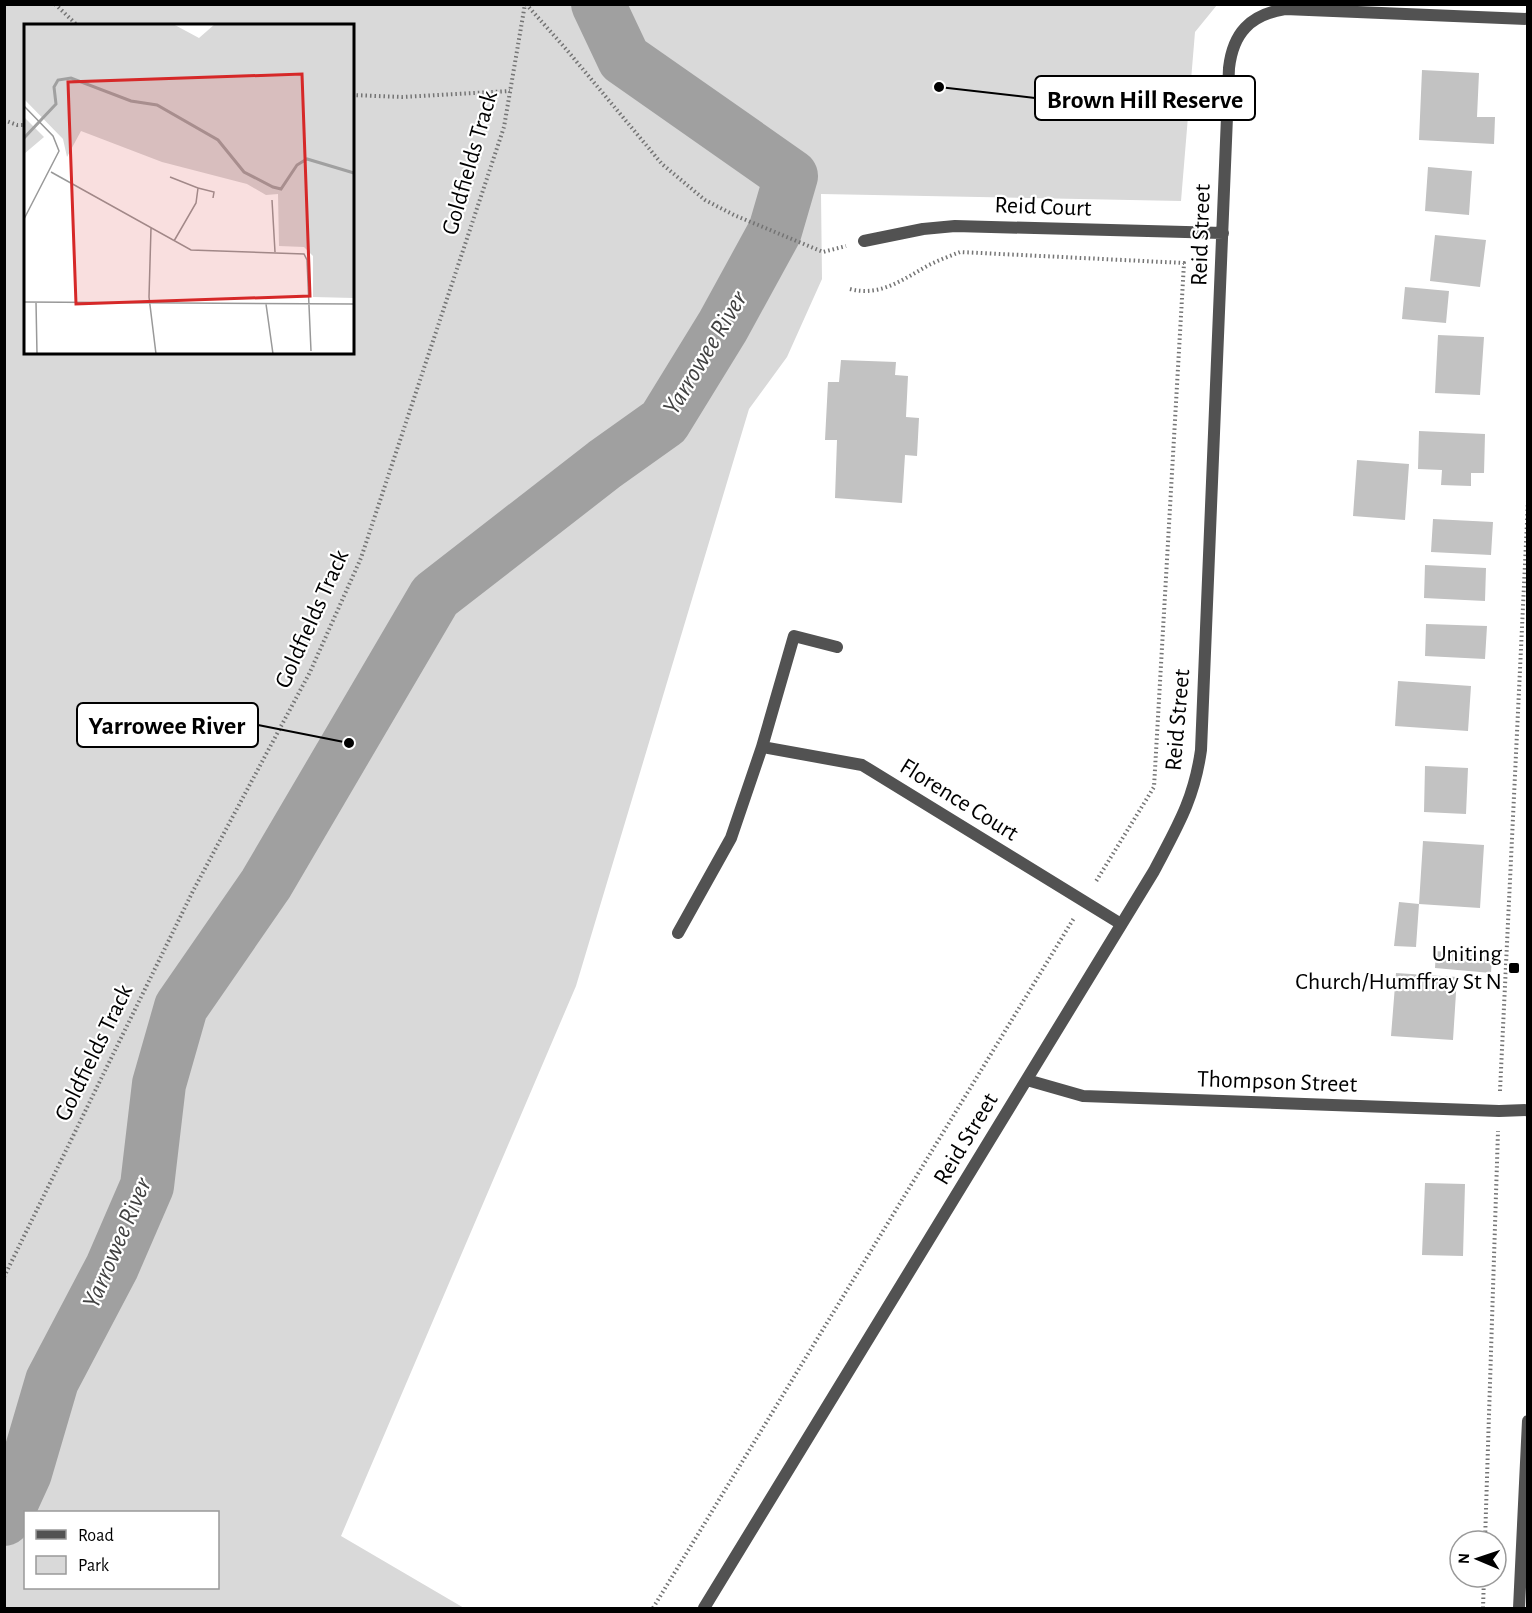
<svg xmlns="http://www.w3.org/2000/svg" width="1532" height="1613" viewBox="0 0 1532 1613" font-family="'Alegreya Sans',sans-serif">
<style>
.green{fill:#d9d9d9;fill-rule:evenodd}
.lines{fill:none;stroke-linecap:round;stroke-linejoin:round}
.river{stroke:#a0a0a0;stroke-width:54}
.building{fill:#c2c2c2}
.path{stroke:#747474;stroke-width:4;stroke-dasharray:1.5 3;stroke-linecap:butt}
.service{stroke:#525252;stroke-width:12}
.minor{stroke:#525252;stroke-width:12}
.tertiary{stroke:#525252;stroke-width:12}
.poi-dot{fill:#000;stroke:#fff;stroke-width:2}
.labels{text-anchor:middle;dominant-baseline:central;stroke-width:4.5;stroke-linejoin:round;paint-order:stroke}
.street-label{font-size:24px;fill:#000;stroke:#fff}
.poi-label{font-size:24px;fill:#000;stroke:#fff;text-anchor:end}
.water-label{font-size:26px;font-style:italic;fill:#414141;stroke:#fff}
.inset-river{fill:none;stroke:#a0a0a0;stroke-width:3}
.inset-road{fill:none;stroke:#999;stroke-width:1.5}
.view{fill:#d62828;fill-opacity:0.15;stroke:#d62828;stroke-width:3}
.inset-edge{fill:none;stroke:#000;stroke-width:3}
.leader{fill:none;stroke:#000;stroke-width:2}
.callout-dot{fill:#000;stroke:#fff;stroke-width:2}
.callout{fill:#fff;stroke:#000;stroke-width:2}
.callout-label{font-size:26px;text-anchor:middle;font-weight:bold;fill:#000}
</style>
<rect width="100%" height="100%" fill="#fff"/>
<path class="green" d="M5 4 1217 5 1195 32 1181 201 821 194 822 279 787 357 749 409 576 986 341 1536 464 1608H5ZM26 26H352V352H26ZM218 1512V1588H26V1512Z"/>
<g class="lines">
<path class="river" d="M4 1519 25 1473 52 1381 112 1267 147 1186 159 1084 181 1007 266 884 435 596 605 464 664 422 723 326 775 231 791 176 624 59 598 4"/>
</g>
<path class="building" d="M1422 70 1479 73 1477 117H1495L1494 144 1419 140Z
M1428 167 1472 171 1469 215 1425 211Z
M1435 235 1486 240 1480 287 1430 281Z
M1405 287 1449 291 1446 323 1402 319Z
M1438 335 1484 337 1480 395 1435 393Z
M841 360 896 362 895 375 908 376 906 417 919 418 917 456 905 455 902 503 835 498 837 440H825L828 382H839Z
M1419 431 1485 434 1484 473H1471V486L1441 485 1442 470 1418 469Z
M1357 460 1409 464 1405 520 1353 516Z
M1433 519 1493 522 1491 555 1431 552Z
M1425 565 1486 568 1485 601 1424 598Z
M1426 624 1487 626 1485 659 1425 656Z
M1398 681 1471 686 1468 731 1395 726Z
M1425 766 1468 768 1466 814 1424 812Z
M1423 841 1484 845 1480 908 1419 904Z
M1399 902 1419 904 1416 947 1394 946Z
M1436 951 1492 957 1491 973 1435 968Z
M1396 973 1457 977 1453 1040 1391 1036Z
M1425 1183 1465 1184 1463 1256 1422 1255Z"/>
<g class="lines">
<path class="path" d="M55 4 78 26
M526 4 566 49 662 164 705 200 734 215 823 252 846 246
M352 95 402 97 510 91
M4 120 17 125H26
M850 289C881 297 903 279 929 265 939 260 950 256 960 252L1184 263 1154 787 1095 883
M1500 1091 1528 501
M4 1277 193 891 310 672 361 558 504 127 525 4
M1485 1541 1498 1131
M653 1608 1074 918
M1483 1608 1484 1577"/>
<path class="service" d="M762 747 794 636 837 647
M678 933 731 838 762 747 862 765 1121 924"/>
<path class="minor" d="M864 241 923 229 955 226 1223 233
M1027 1080 1083 1096 1499 1111 1528 1110
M704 1608 1154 871C1177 827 1194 800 1201 750L1229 68C1233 33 1250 15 1285 9L1528 19"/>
<path class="tertiary" d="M1519 1608 1528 1421"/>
</g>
<rect class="poi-dot" x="1508" y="962" width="12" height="12" rx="3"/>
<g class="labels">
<g class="street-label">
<text transform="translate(470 163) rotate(-74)">Goldfields Track</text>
<text transform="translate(1043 207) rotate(2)">Reid Court</text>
<text transform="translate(1201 235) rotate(-88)">Reid Street</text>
<text transform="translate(312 619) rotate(-66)">Goldfields Track</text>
<text transform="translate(1178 720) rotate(-85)">Reid Street</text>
<text transform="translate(959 800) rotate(32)">Florence Court</text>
<text transform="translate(94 1053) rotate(-64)">Goldfields Track</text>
<text transform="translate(1277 1082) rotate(2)">Thompson Street</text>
<text transform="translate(966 1139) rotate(-59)">Reid Street</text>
</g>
<g class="poi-label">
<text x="1502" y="954">Uniting<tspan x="1502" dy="28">Church/Humffray St N</tspan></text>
</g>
<g class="water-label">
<text transform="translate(705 353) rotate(-59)">Yarrowee River</text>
<text transform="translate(117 1243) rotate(-67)">Yarrowee River</text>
</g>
</g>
<g transform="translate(24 24)">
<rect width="330" height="330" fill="#fff"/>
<path d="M149 0 175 14 191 0H330V274L289 273V232L280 223 255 222 254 170 242 171 223 160 138 138 57 107 43 133 39 115 0 75V0ZM0 93 20 113 0 130Z" fill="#d9d9d9"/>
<path class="inset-river" d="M0 114 32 80 30 63 34 56 47 54 107 77 133 81 194 116 220 148 249 163 257 165 273 141 283 135 330 149"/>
<path class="inset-road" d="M0 82 29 112 35 127 0 195M27 148 167 226 280 230 283 236 287 327M146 153 174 164 172 179 150 217M174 164 190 168 189 174M248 176 251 228M127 204 125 273 132 330M0 278 330 280M12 278 13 330M242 280 249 330"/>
<path class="view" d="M278 50 286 272 52 280 44 58Z"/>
<rect width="330" height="330" class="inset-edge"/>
</g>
<path class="leader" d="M939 87L1035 98M349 743L258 725"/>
<g class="callout-dot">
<circle cx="939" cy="87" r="6"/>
<circle cx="349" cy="743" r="6"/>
</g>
<g class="callout">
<rect x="1035" y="76" width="220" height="44" rx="6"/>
<rect x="77" y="703" width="181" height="44" rx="6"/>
</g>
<g class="callout-label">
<text x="1145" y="108">Brown Hill Reserve</text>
<text x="167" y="734">Yarrowee River</text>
</g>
<rect width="1532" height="1613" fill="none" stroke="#000000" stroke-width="12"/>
<rect x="24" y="1511" width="195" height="78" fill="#ffffff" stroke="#999999" stroke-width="1.5"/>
<rect x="36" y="1530" width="30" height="9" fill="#525252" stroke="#999999" stroke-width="1.5"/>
<text x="78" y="1541" font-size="18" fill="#000000">Road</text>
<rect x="36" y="1556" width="30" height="18" fill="#d9d9d9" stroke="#999999" stroke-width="1.5"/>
<text x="78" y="1571" font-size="18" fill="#000000">Park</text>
<g transform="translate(1478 1559) rotate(272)"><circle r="28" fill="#ffffff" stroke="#999999" stroke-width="1.5"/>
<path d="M0-4.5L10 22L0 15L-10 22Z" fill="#000000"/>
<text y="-9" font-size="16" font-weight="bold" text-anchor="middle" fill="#000000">N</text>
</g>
</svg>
